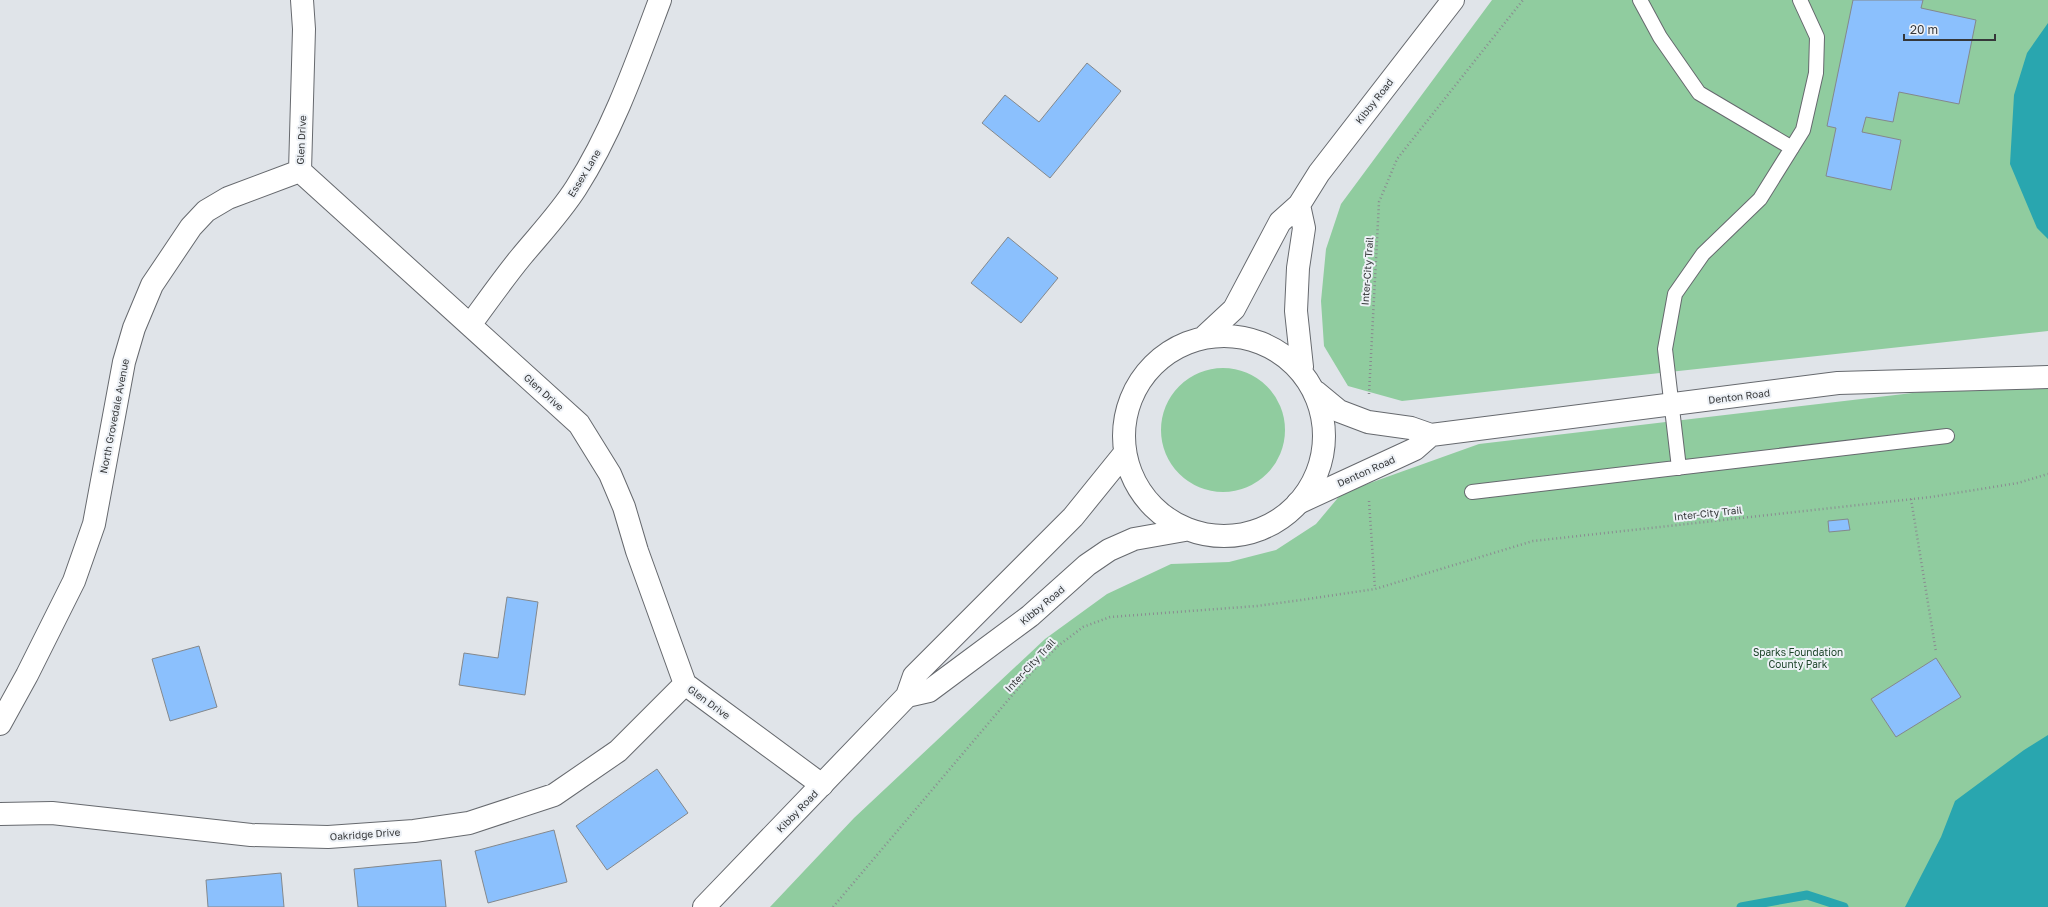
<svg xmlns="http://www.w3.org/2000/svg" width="2048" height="907" viewBox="0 0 2048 907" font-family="'Golos Text',sans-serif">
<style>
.green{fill:#90cc9f}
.water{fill:#29a6af}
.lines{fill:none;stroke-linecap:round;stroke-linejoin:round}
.stream{stroke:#29a6af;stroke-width:9}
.building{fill:#8bc0fd;stroke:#84888c}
.service-casing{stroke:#66696e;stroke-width:16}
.minor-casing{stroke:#66696e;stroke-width:24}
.secondary-casing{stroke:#66696e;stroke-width:24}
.path{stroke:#898c90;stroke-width:2.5;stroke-dasharray:1 3;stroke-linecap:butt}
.service{stroke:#fff;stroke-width:14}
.minor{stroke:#fff;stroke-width:22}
.secondary{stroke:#fff;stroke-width:22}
.labels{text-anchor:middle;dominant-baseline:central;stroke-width:4;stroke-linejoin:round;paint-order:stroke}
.street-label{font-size:10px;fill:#353739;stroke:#edf1f6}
.park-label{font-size:10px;fill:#1e452a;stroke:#edf1f6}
</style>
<rect width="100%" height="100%" fill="#e0e4e9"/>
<path class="green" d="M1492 0H2048V331L1402 401 1348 386 1324 346 1321 301 1326 249 1341 204Z
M1161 430a62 62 0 1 1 124 0a62 62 0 1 1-124 0Z
M2048 377V907H770L854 818 1045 639 1107 594 1171 564 1229 562 1276 550 1316 524 1342 493 1479 444Z"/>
<path class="water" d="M2048 23V239L2037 228 2010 164 2014 95 2027 53Z
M2048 735V907H1905L1941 837 1955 801 2024 750Z"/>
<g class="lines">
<path class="stream" d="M1741 907 1807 895 1844 907"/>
</g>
<path class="building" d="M1853 0H1923L1921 8 1976 20 1959 104 1899 92 1893 122 1866 117 1862 132 1901 140 1891 190 1826 176 1836 128 1827 126Z
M1087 63 1121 91 1050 178 982 123 1005 95 1039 122Z
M1008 237 1058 278 1021 323 971 283Z
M1848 519 1850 530 1829 532 1828 521Z
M507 597 538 602 525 695 459 685 464 653 498 658Z
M199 646 217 707 170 721 152 659Z
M1936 658 1961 697 1896 737 1871 699Z
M657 769 688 813 607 870 576 826Z
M554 830 567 882 488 903 475 851Z
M441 860 446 907H358L354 869Z
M281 873 284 907H208L206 880Z"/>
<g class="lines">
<g class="service-casing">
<path id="service" d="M1640 0 1660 37 1699 93 1792 148
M1679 468 1665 349 1675 294 1703 254 1760 199 1803 130 1816 73 1817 37 1800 0
M1472 492 1947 436"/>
</g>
<g class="minor-casing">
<path id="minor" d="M300 171 579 424 610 474 624 507 637 551 685 684 822 785
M300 171 304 29 302 0
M470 325C487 302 503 279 521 257 540 234 560 213 576 188 613 130 636 64 660 0
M1316 392 1339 411 1368 422 1411 428 1431 435 1838 383 2048 377
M1298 503 1415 449 1431 435
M0 724 27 675 74 581 94 524 124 362 134 328 152 285 191 227 206 211 228 198 300 171
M0 814 52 813 251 835 328 837 414 831 469 823 554 795 618 751 685 684"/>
</g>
<g class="secondary-casing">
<path id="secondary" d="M1299 205 1304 228 1298 268 1296 311 1302 367
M1124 436a100 100 0 1 1 200 0a100 100 0 1 1-200 0Z
M1205 336 1234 309 1280 222 1299 205 1319 173 1453 0
M907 696 929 691 1030 616 1087 565 1109 550 1134 539 1185 530
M704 907 907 696 914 676 1073 517 1124 454"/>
</g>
<path class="path" d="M1369 394 1379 202 1397 159 1523 0
M1911 499 1936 652
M1369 501 1375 589
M833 907 1031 673 1058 646 1083 627 1110 617 1257 606 1301 600 1375 589 1533 541 1931 497 2018 483 2048 474"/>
<use href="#service" class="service"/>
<use href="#minor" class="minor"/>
<use href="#secondary" class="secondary"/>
</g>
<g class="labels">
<g class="street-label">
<text transform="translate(1374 101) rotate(-52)">Kibby Road</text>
<text transform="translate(301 140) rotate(-87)">Glen Drive</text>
<text transform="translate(584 173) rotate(-59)">Essex Lane</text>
<text transform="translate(1367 271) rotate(-86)">Inter-City Trail</text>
<text transform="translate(544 392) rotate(42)">Glen Drive</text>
<text transform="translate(1739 396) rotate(-7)">Denton Road</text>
<text transform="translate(114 416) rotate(-79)">North Grovedale Avenue</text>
<text transform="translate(1366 471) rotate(-24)">Denton Road</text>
<text transform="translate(1708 513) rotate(-6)">Inter-City Trail</text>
<text transform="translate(1042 605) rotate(-40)">Kibby Road</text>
<text transform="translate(1030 665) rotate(-47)">Inter-City Trail</text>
<text transform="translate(709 702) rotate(36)">Glen Drive</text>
<text transform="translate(797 811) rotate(-46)">Kibby Road</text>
<text transform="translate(365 834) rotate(-4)">Oakridge Drive</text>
</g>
<g class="park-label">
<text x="1798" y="652">Sparks Foundation<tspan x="1798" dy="12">County Park</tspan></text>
</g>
</g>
<path d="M1904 34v6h91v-6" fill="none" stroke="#353739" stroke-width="2"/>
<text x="1910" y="34" font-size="12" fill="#353739" stroke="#edf1f6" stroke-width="3" paint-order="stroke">20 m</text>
</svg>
